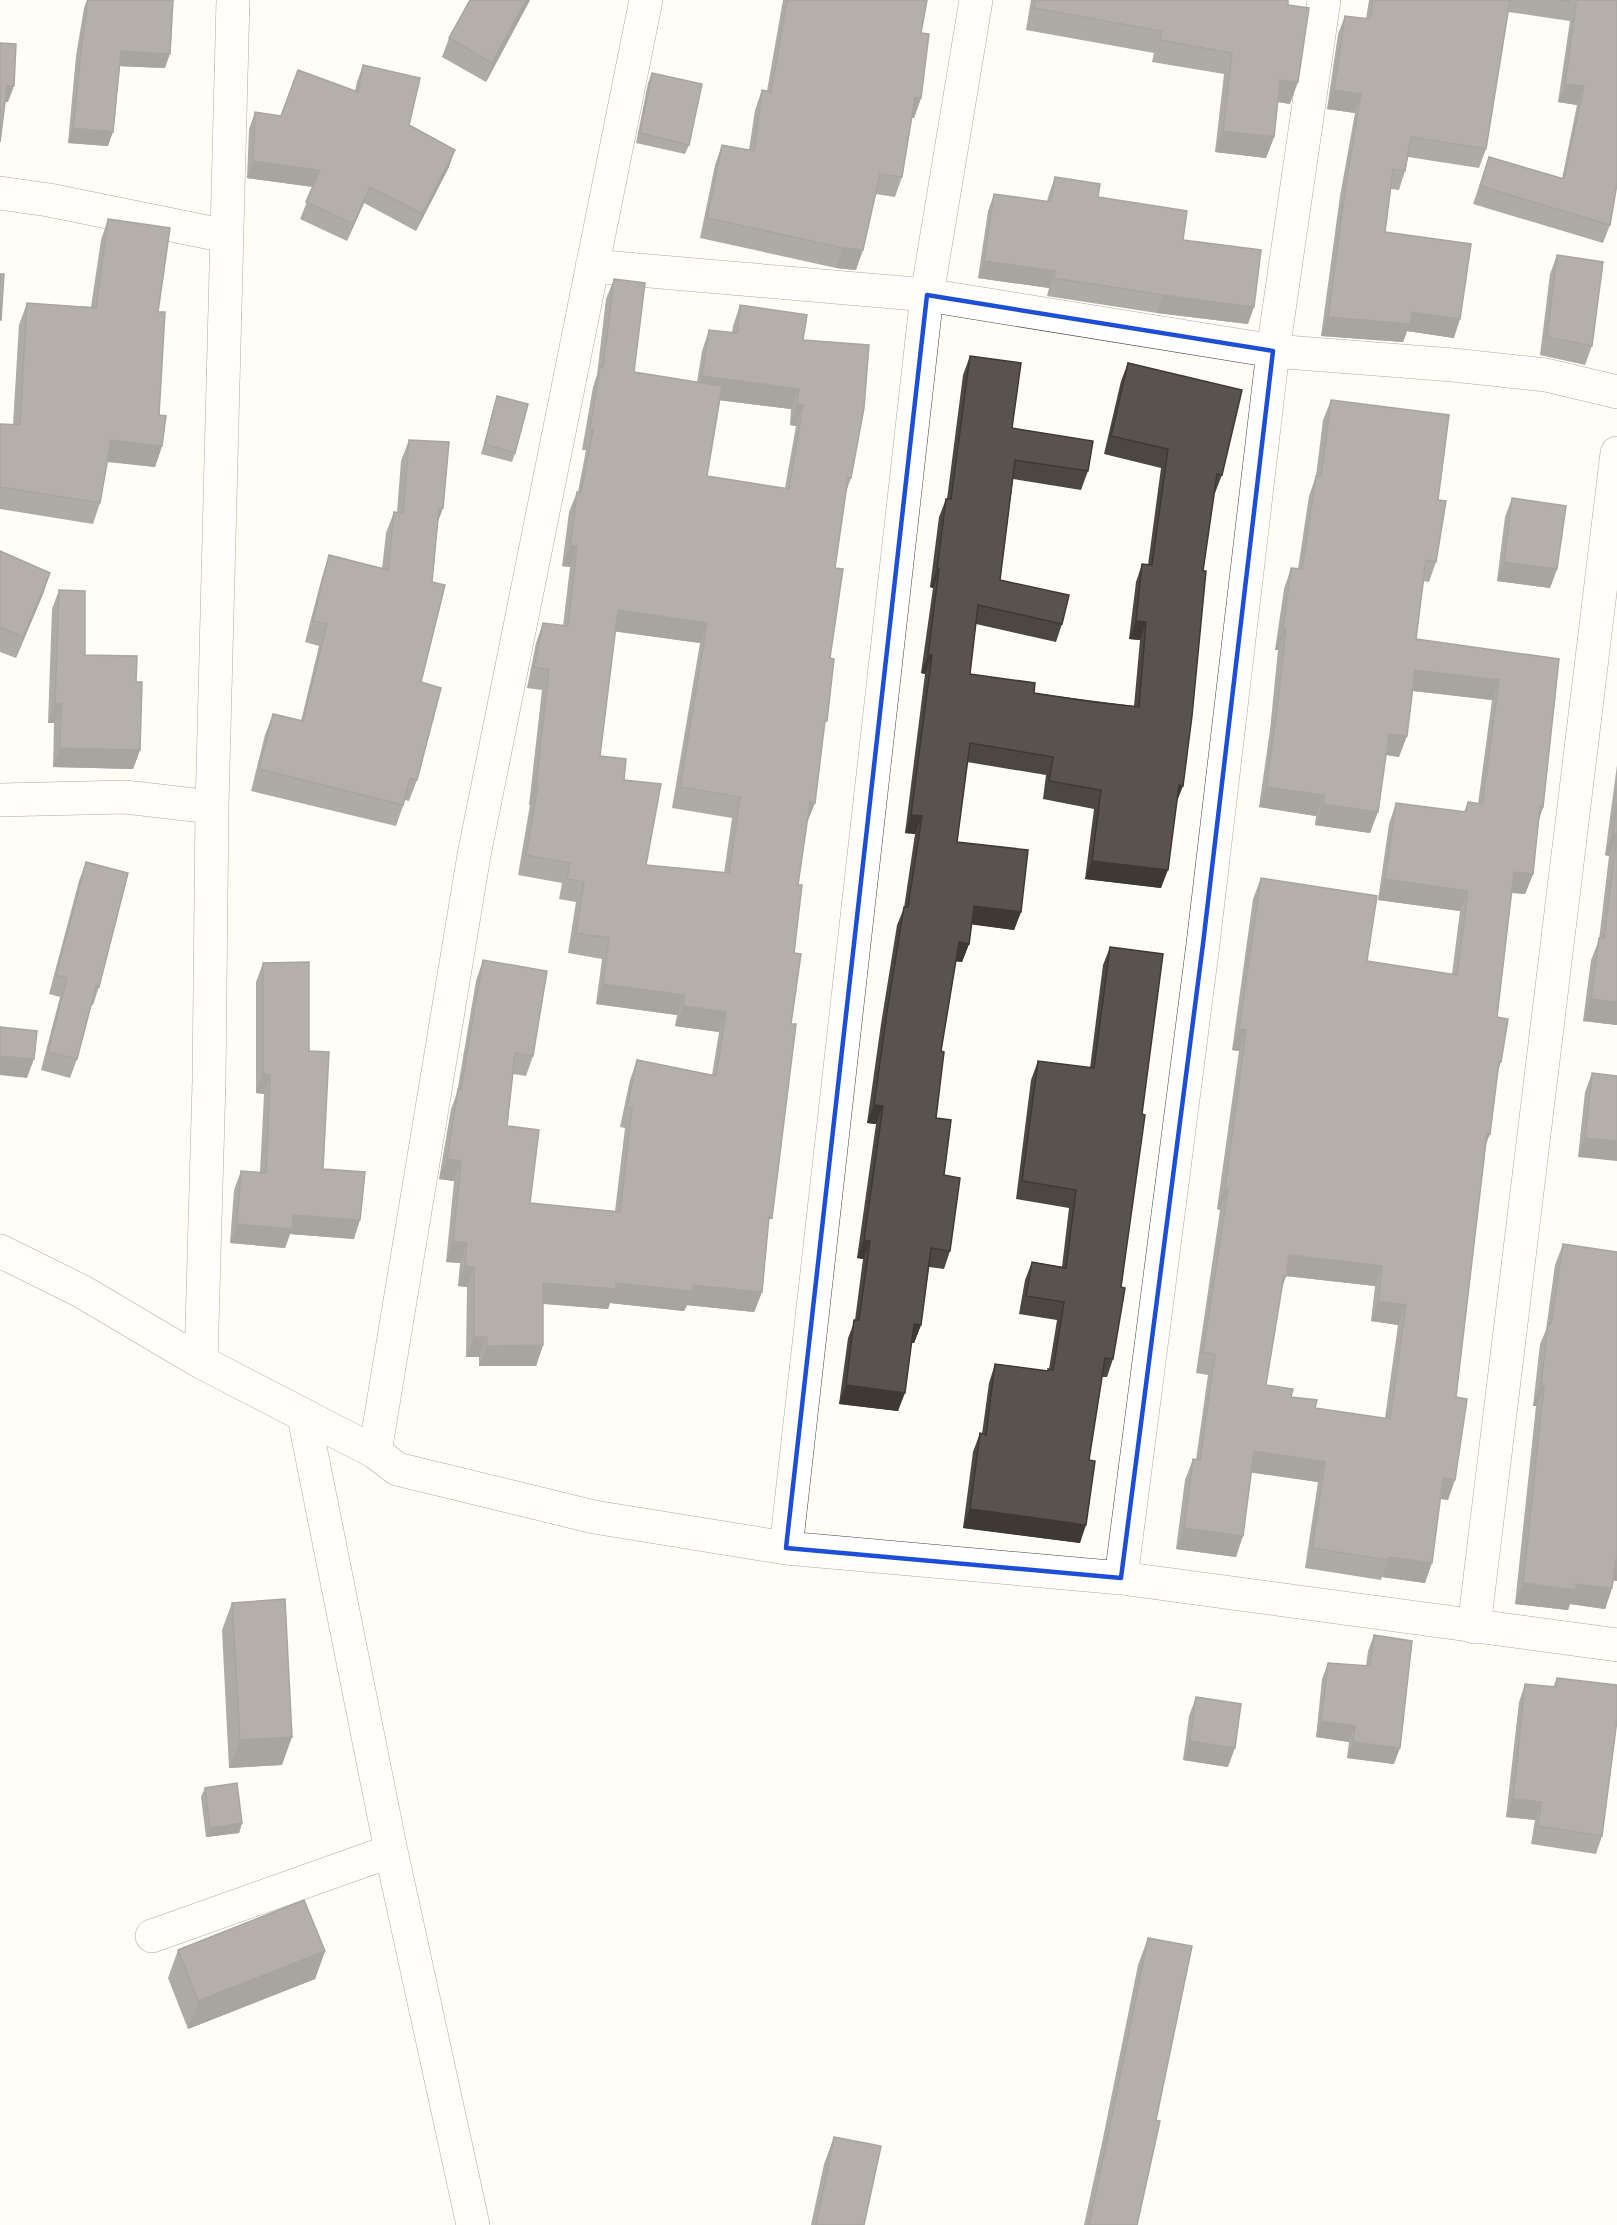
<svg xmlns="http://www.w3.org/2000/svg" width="1617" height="2225" viewBox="0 0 1617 2225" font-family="'Source Serif 4',serif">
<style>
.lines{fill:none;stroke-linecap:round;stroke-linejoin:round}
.minor-casing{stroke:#444;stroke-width:34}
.minor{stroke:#fff;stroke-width:33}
.wall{fill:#4d4742;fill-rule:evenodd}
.shaded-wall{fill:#3f3936}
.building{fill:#5a524d;stroke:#3f3936;stroke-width:1.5;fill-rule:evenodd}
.marked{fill:none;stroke:#1d4ed8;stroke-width:4.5;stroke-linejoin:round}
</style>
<rect width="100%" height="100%" fill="#fffdf5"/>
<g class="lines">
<g class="minor-casing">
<path id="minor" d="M0 193 49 200 226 236
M592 266 927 295 1273 351 1453 365 1546 375 1617 392
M0 800 125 797 212 807
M0 1251 81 1291 201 1362 375 1452 397 1469 594 1517 786 1548 1121 1578 1617 1645
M201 1362 209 1082 212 807 233 0
M304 1417 391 1851 473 2225
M375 1452 474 855 646 0
M786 1548 927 295 976 0
M1121 1578 1203 944 1273 351 1324 0
M1474 1627 1617 453
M152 1936 391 1851"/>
</g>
<use href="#minor" class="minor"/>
</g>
<path class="wall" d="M87 0H88L165 68 120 66 108 146 68 143 76 56 84 8Z
M470 0H530L486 82 442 57 449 38Z
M783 0H927L921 33V98L914 118H912L902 177 895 197 875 194 856 270 836 268 700 238 715 165 722 145 749 150 755 110 762 90 767 91Z
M1031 0H1288L1290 104 1278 102 1274 137 1266 158 1215 152 1224 74 1152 62 1154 53 1026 30Z
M1369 0H1617L1610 225 1603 243 1473 204 1489 157 1562 179 1577 105 1558 102 1570 21 1508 12 1486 149 1479 168 1408 157 1405 171 1399 190 1391 189 1385 232 1454 338 1407 331 1403 342 1321 336 1340 196 1355 113 1327 109 1338 34 1345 16 1366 19Z
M363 65 409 125 449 167 416 231 364 203 347 241 300 219 313 187 247 178 249 129 255 112 281 116 355 91 357 82Z
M652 73 689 145 685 154 636 143 648 83Z
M1055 177 1098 197 1183 240 1248 324 1157 313 1047 296 1049 288 978 278 988 211 994 194 1047 201 1049 194Z
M108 219 158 312 159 415 162 446 155 467 107 462 100 503 93 524 0 509V424H13L19 325 27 303 91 307 101 240Z
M1557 255 1592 346 1585 365 1540 355 1550 274Z
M614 279 634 372 697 382 702 351 709 330 732 333 733 326 740 305 803 340 851 478 846 492 835 568 830 658 823 730 807 823 798 885 794 953 791 1024 768 1228 762 1292 754 1312 687 1305 684 1311 610 1303 608 1309 543 1304V1345L536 1366H479V1357H466L467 1287 458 1286 460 1263 446 1262 454 1181 439 1179 451 1109 457 1093 476 981 483 960 533 1056 526 1076 513 1074 507 1126 530 1203 615 1211 625 1128 620 1127 630 1080 637 1060 712 1075 719 1032 675 1026 677 1015 596 1004 602 959 568 953 576 902 559 899 562 883 518 875 530 805H529L542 690 527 688 536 643 543 623 563 626 570 567 562 566 569 512 577 492H578L586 450H582L593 387 597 375 606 299ZM719 400 791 409 790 425 796 426 785 488 707 476ZM615 631 700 643 672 808 732 818 724 873 646 865 624 780 600 756Z
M970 356 1012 428 1088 471 1081 490 1013 479 1000 580 1062 624 1056 642 976 624 970 674 1034 693 1134 706 1140 640 1129 639 1136 582 1142 564 1148 565 1161 468 1104 454 1121 381 1128 363 1222 475 1215 493H1214L1203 571 1177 800 1161 888 1085 879 1094 809 1043 799 1046 775 967 762 957 842 1021 912 1014 930 972 924 969 944 962 962 956 961 941 1051 936 1118 944 1175 950 1251 944 1269 929 1267 921 1325 914 1343H911L898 1411 839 1404 848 1338 855 1320 863 1259 857 1258 876 1124 867 1123 881 1024 897 925 904 908 915 834 905 833 925 674 921 673 933 588 930 587 939 517 946 499H947L963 375Z
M497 396 515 453 512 462 481 454 494 406Z
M1331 400 1438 500 1436 562 1429 582 1423 581 1416 639 1559 659 1543 807 1539 820 1533 874 1525 894 1511 893 1497 1017 1501 1062 1498 1071 1485 1146 1456 1397 1448 1500 1440 1499 1425 1583 1382 1577 1381 1580 1305 1568 1318 1482 1251 1472 1236 1557 1176 1549 1185 1480 1193 1459 1196 1460 1208 1375 1196 1373 1220 1210 1217 1209 1239 1051 1232 1050 1253 899 1261 878 1367 961 1452 974 1460 911 1378 900 1389 824 1396 803 1464 812 1468 802 1478 804 1484 759 1492 700 1412 691 1399 757 1386 755 1370 833 1315 825 1316 816 1259 807 1270 730 1278 650H1275L1284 589 1291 568 1298 569 1309 496 1316 476 1323 420ZM1286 1276 1375 1286 1371 1321 1398 1325 1385 1418 1315 1408 1266 1385 1281 1289Z
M409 440 443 508 437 524 421 682 417 780 409 801 405 800 396 826 251 791 265 735 273 714 301 721 319 646 305 642 322 577 329 555 382 569 386 533 394 512H397L401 461Z
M1512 498 1557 569 1550 588 1497 581 1505 517Z
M0 551 50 573 43 594 16 658 0 652Z
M59 590 85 655 136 682 140 750 133 769 53 767 54 723H48L52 609Z
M1617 765V1025L1583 1021 1591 960 1599 940 1609 856 1605 855Z
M86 862 99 987 93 1005H91L77 1059 70 1078 41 1070 60 997 49 994 79 881Z
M1110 947 1142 1114 1113 1359 1107 1377H1102L1089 1460 1080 1543 963 1528 973 1452 980 1433 982 1434 989 1383 995 1364 1047 1371 1049 1369 1057 1320 1019 1314 1025 1280 1032 1262 1062 1267 1069 1208 1016 1199 1031 1080 1038 1061 1090 1068 1103 965Z
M263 963 309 1051 323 1169 354 1239 290 1234 285 1248 230 1243 234 1190 241 1171 260 1172 264 1094 256 1093V982Z
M1592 1073 1617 1076 1578 1157 1585 1092Z
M1563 1244 1613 1580 1612 1588 1605 1609 1570 1604 1568 1610 1515 1604 1536 1406H1533L1540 1344 1546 1330 1555 1265Z
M232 1603 282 1765 229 1768 222 1630Z
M1374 1635 1394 1764 1347 1758 1349 1742 1316 1737 1322 1679 1328 1663 1366 1666 1368 1651Z
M1557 1678 1602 1836 1596 1854 1531 1844 1535 1820 1506 1817 1519 1702 1525 1684 1553 1687Z
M1196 1697 1228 1767 1183 1760 1189 1716Z
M205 1788 242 1823 239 1833 206 1837 201 1797Z
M1148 1938 1156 2120 1137 2225H1084L1103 2138 1138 1965Z
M178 1950 325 1951 315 1979 188 2029 168 1978Z
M834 2137 864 2225H811L824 2164Z"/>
<path class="shaded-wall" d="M526 0H530L486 82 492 63Z
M121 51 170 54 165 68 116 66Z
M1280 80 1298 82 1290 104 1272 101Z
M1565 84 1584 86 1577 105 1558 102Z
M7 86H14L8 102H1Z
M1334 90 1361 94 1355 113 1327 109Z
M915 97 921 98 914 118 908 117Z
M73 128 113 132 108 146 68 143Z
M1223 131 1274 137 1266 158 1215 152Z
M455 150 449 167 416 231 422 214Z
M253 161 320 170 314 187 247 178Z
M370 187 364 203 347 241 353 224Z
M843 248 863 250 856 270 836 268Z
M984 261 1055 271 1049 288 978 278Z
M1163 295 1254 307 1248 324 1157 313Z
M1412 312 1460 319 1454 338 1407 331 1403 342 1321 336 1328 317Z
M702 376 799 389 791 409 695 397Z
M797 405H803L796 426 790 425Z
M111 440 162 446 155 467 104 461Z
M439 508H443L435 529Z
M570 546H577L570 567 562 566Z
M1504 562 1557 569 1550 588 1497 581Z
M937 569H939L933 588 930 587Z
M50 573 43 594 16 658 23 637Z
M618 610 707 623 700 643 611 631Z
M1136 621 1146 622 1140 640 1129 639Z
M1283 629 1286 630 1278 650H1275Z
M928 655H932L925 674 921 673Z
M1415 670 1499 680 1492 700 1407 690Z
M55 704H61L54 723H48Z
M1389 734 1407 736 1399 757 1381 754Z
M60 748 140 750 133 769 53 767Z
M536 785H538L530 805H529Z
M1179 785 1183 786 1176 804Z
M1266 787 1324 795 1316 816 1259 807Z
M810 802 815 803 807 823H802Z
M1323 804 1378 812 1370 833 1315 825Z
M1540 806 1543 807 1536 827Z
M911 815 922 816 915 834 905 833Z
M1613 833 1617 834 1609 856 1605 855Z
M1092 861 1168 870 1161 888 1085 879Z
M1514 872 1533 874 1525 894 1507 892Z
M1385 879 1468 891 1460 911 1378 900Z
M974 906 1021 912 1014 930 968 924Z
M959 942 969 944 962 962 952 961Z
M603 984 684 995 677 1015 596 1004Z
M1591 999 1617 1002V1025L1583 1021Z
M683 1006 726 1012 719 1032 675 1026Z
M1239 1029 1246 1030 1239 1051 1232 1050Z
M0 1056 34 1059 27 1078 0 1075Z
M263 1074 270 1075 264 1094 256 1093Z
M874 1105 883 1106 876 1124 867 1123Z
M1487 1133 1490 1134 1482 1154Z
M1585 1138 1617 1141V1161L1578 1157Z
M447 1159 461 1161 454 1181 439 1179Z
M1225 1189H1228L1220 1210 1217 1209Z
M293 1215 360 1220 354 1239 290 1234 285 1248 230 1243 237 1224Z
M864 1240 870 1241 863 1259 857 1258Z
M453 1241 467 1243 460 1263 446 1262Z
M1289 1255 1382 1266 1375 1286 1286 1276 1279 1296H1276Z
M465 1266 474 1267 467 1287 458 1286Z
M543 1283H616L693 1285 762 1292 754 1312 687 1305 684 1311 610 1303 608 1309 536 1303Z
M1378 1301 1406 1305 1398 1325 1371 1321Z
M914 1324 921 1325 914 1343 907 1342Z
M474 1337H487L479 1357H466Z
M543 1345 536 1366H479L487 1346Z
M846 1385 905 1393 898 1411 839 1404Z
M1541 1385 1544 1386 1536 1406H1533Z
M1254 1451 1325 1462 1318 1482 1247 1472Z
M1443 1478 1455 1480 1448 1500 1436 1498Z
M970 1509 1086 1525 1080 1543 963 1528Z
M1184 1528 1243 1536 1236 1557 1176 1549Z
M1389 1557 1432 1563 1425 1583 1382 1577Z
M1616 1559H1617V1581L1608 1580Z
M1523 1583 1576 1584 1612 1588 1605 1609 1570 1604 1568 1610 1515 1604Z
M1321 1721 1355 1726 1349 1742 1316 1737Z
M292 1737 282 1765 229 1768 240 1740Z
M1190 1741 1235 1748 1228 1767 1183 1760Z
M1353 1742 1400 1748 1394 1764 1347 1758Z
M1513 1799 1541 1802 1535 1820 1506 1817Z
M242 1823 239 1833 206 1837 210 1828Z
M325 1951 315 1979 188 2029 198 2001Z"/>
<path class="building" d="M88 0H173L170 54 121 51 113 132 73 128 82 42Z
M470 0H526L492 63 449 38Z
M787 0H927L921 33 929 34 921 98 915 97 902 177 880 174 863 250 843 248 707 218 722 145 754 151 762 90 771 92Z
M1035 0H1288V5L1309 8 1298 82 1280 80 1274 137 1223 131 1232 53 1160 40 1161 31 1034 8Z
M1373 0H1510L1486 149 1411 137 1405 171 1393 169 1385 232 1471 244 1460 319 1412 312 1410 324 1328 317 1347 177 1361 94 1334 90 1345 16 1370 19Z
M1559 0H1617V184L1610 225 1480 186 1489 157 1564 179 1584 86 1565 84 1576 3Z
M0 43 16 44 14 86H7L0 142Z
M363 65 420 78 409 125 455 150 422 214 370 187 353 224 306 202 320 170 253 161 255 112 281 116 298 70 358 92Z
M652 73 702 84 689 145 640 133Z
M1055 177 1100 184 1098 197 1187 211 1183 240 1261 250 1254 307 1163 295 1054 278 1055 271 984 261 994 194 1051 202Z
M108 219 170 228 158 312H165L159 415 166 416 162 446 111 440 100 503 0 487V424L20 425 27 303 96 308Z
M1557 255 1603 262 1592 346 1547 337Z
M0 274H4L1 320H0Z
M614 279 645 283 634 372 722 386 707 476 789 489 803 405H797L799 389 702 376 709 330 737 333 740 305 807 315 803 340 869 345 864 408 851 478H848L835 568 843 569 830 658 834 659 827 721H825L815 803 810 802 798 885H802L794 953 801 954 791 1024H796L772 1218 769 1217 762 1292 693 1285 692 1291 616 1283V1289L543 1283V1345L487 1346V1337H474V1267L465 1266 467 1243 453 1241 461 1161 447 1159 458 1089H461L483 960 547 971 533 1056 515 1053 507 1126 539 1130 530 1203 620 1212 632 1108 627 1107 637 1060 716 1076 726 1012 683 1006 684 995 603 984 609 938 576 933 584 882 567 879 570 863 526 855 538 785H536L549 670 534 667 543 623 568 626 577 546H570L577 492 581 493 593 430 590 429 600 366 603 367ZM618 610 707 623 680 787 740 797 729 873 646 865 661 784 624 780 626 759 600 756Z
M970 356 1021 363 1012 428 1093 441 1088 471 1015 460 1000 580 1069 595 1062 624 978 605 970 674 1035 683 1034 693 1093 702 1139 707 1146 622 1136 621 1142 564 1152 565 1168 449 1111 436 1128 363 1242 390 1222 475 1217 474 1203 571H1206L1192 716 1183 786 1179 785 1168 870 1092 861 1101 790 1049 781 1053 757 970 743 957 842 1028 850 1021 912 974 906 969 944 959 942 941 1051 944 1052 936 1118 951 1120 944 1175 960 1178 950 1251 931 1248 921 1325 914 1324 905 1393 846 1385 854 1320H859L870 1241 864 1240 883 1106 874 1105 888 1005 904 907H908L922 816 911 815 932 655H928L939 569H937L946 499H951Z
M497 396 528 404 515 453 485 444Z
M1331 400 1449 415 1438 500 1446 501 1436 562 1426 560 1416 639 1559 659 1543 807 1540 806 1533 874 1514 872 1497 1017 1508 1019 1501 1062H1499L1490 1134 1487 1133 1456 1397 1467 1399 1455 1480 1443 1478 1432 1563 1389 1557 1388 1560 1312 1548 1325 1462 1254 1451 1243 1536 1184 1528 1193 1459 1200 1460 1215 1354 1203 1352 1228 1189H1225L1246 1030 1239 1029 1261 878 1377 896 1367 961 1457 975 1468 891 1385 879 1396 803 1466 812 1468 802 1482 804 1491 739 1499 680 1415 670 1407 736 1389 734 1378 812 1323 804 1324 795 1266 787 1277 709 1286 630 1283 629 1291 568 1302 569 1316 476H1321ZM1289 1255 1382 1266 1378 1301 1406 1305 1390 1419 1315 1408 1317 1400 1291 1397 1293 1389 1266 1385 1284 1275 1286 1276Z
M409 440 449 442 443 508H439L432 582 445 585 421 682 441 688 417 780 410 778 403 805 259 769 273 714 303 721 327 624 313 621 329 555 388 570 394 512 403 513Z
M1512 498 1566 506 1557 569 1504 562Z
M0 551 50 573 23 637 0 627Z
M59 590 85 591V655L137 656 136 682H142L140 750 60 748 61 704H55Z
M1617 802V1002L1591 999 1599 938H1604L1617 834 1613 833Z
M86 862 128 873 99 987 96 986 77 1059 48 1052 67 978 56 975Z
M1110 947 1163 954 1142 1114 1145 1115 1121 1287 1125 1288 1113 1359 1105 1358 1089 1460 1095 1461 1086 1525 970 1509 980 1433 986 1435 995 1364 1048 1371V1369L1053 1370 1064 1302 1026 1296 1032 1262 1066 1268 1076 1190 1022 1181 1038 1061 1094 1068Z
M309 962V1051L329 1052 323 1169 365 1172 360 1220 293 1215 292 1229 237 1224 241 1171 266 1173 270 1075 263 1074V963Z
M0 1027 37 1031 34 1059 0 1056Z
M1592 1073 1617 1076V1141L1585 1138Z
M1563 1244 1617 1252V1559H1616L1612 1588 1576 1584V1590L1523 1583 1544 1386 1541 1385 1548 1323 1551 1324Z
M285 1599 292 1737 240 1740 232 1603Z
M1374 1635 1412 1641 1400 1748 1353 1742 1355 1726 1321 1721 1328 1663 1370 1666Z
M1557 1678 1617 1685V1720L1602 1836 1538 1826 1541 1802 1513 1799 1525 1684 1556 1687Z
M1196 1697 1241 1704 1235 1748 1190 1741Z
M237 1783 242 1823 210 1828 205 1788Z
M304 1900 325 1951 198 2001 178 1950Z
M1148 1938 1192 1946 1156 2120 1160 2121 1137 2225H1089L1113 2111Z
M834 2137 881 2146 864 2225H816Z"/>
<path d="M0 0H1617V2225H0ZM927 295 1273 351 1203 944 1121 1578 786 1548Z" fill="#fffdf5" fill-opacity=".55" fill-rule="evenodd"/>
<path class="marked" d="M927 295 1273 351 1203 944 1121 1578 786 1548Z"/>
</svg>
